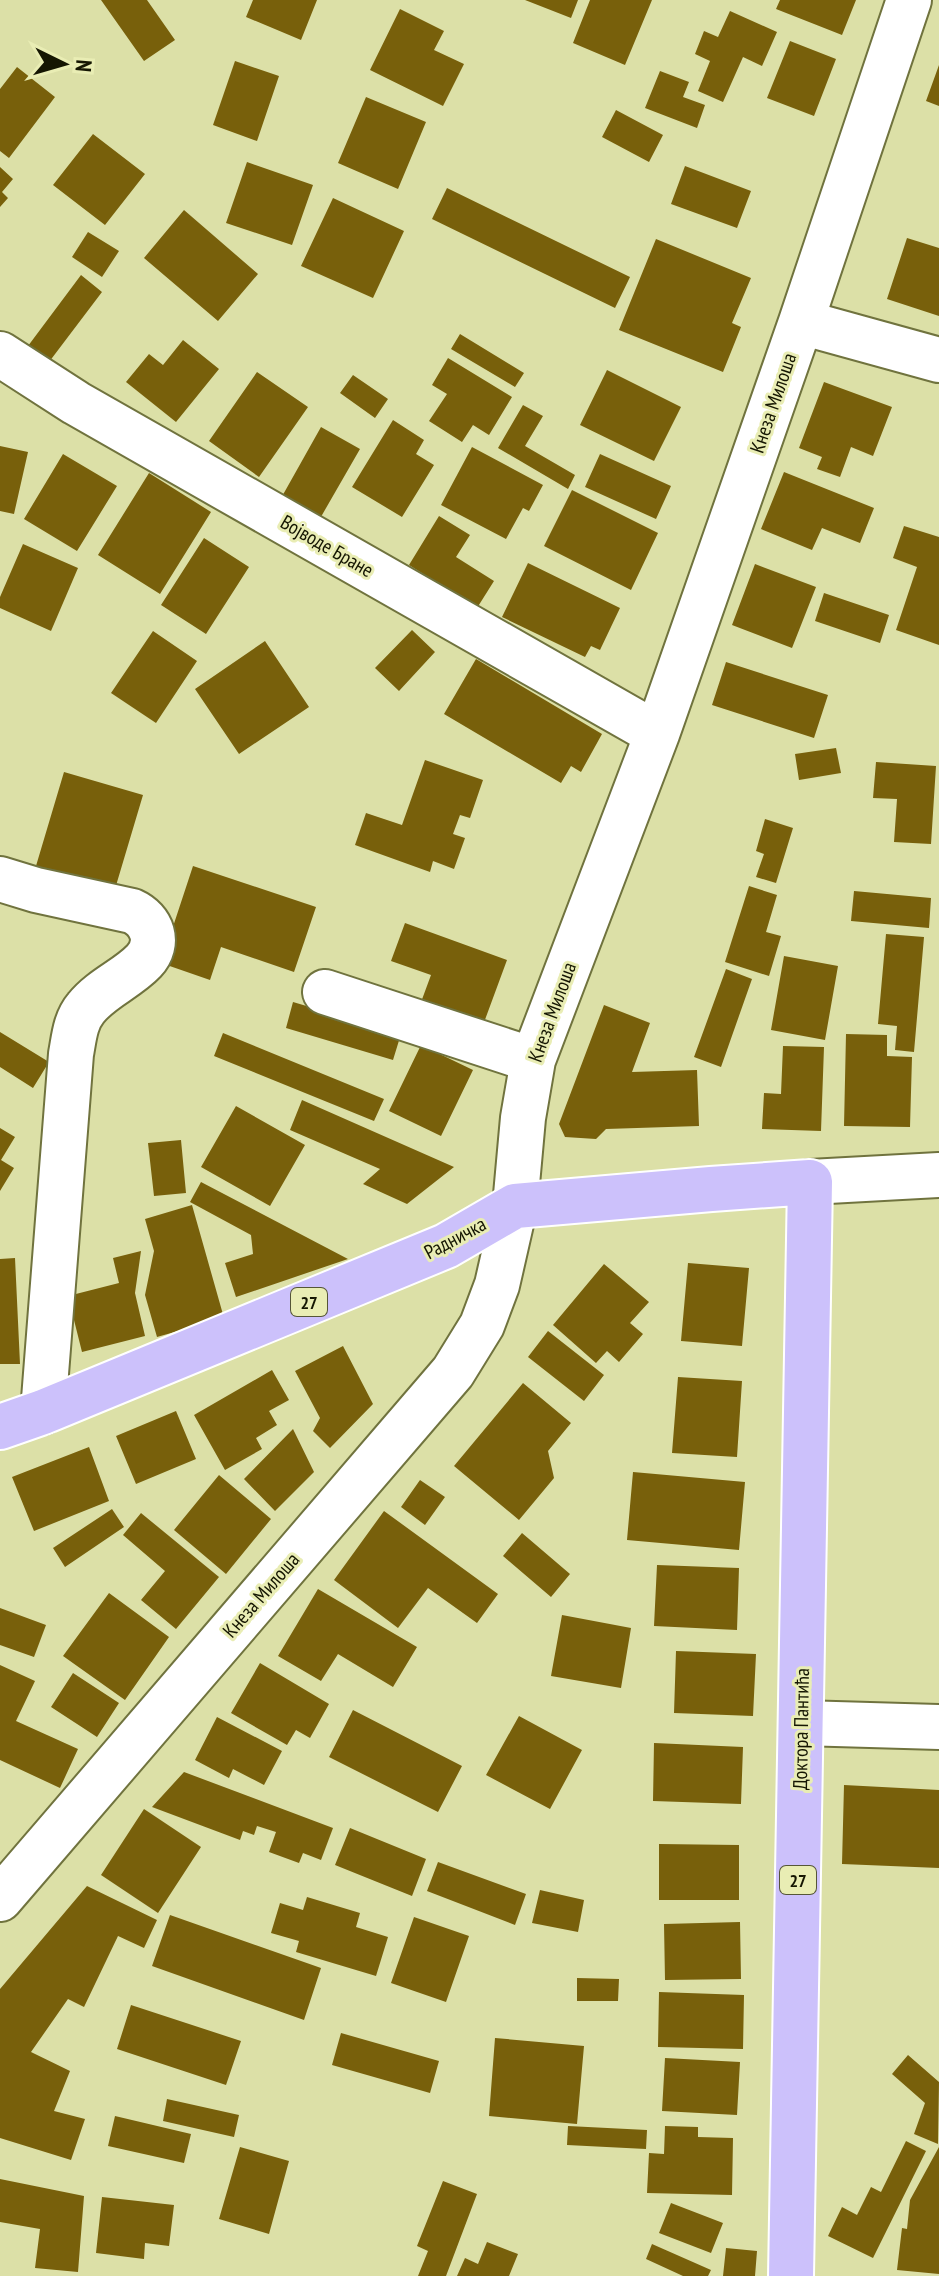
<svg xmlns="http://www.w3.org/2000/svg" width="939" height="2276" viewBox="0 0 939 2276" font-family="'PT Sans Narrow',sans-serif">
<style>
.building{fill:#78600b}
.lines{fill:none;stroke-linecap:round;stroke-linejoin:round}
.minor-casing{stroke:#70733e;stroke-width:48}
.major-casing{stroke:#fff;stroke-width:48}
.minor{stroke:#fff;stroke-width:44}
.major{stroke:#ccc1fb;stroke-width:44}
.labels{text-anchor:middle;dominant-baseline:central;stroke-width:6;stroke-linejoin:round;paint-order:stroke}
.shield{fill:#e9edb4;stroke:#555637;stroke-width:2}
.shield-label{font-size:18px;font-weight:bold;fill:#151602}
.street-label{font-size:20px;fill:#151602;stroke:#e9edb4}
</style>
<rect width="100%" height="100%" fill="#dce0a7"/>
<path class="building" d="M101 0H147L175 40 144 61Z
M253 0H317L301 40 246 17Z
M525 0H578L571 18Z
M590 0H652L625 65 573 43Z
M780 0H856L842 35 776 9Z
M400 9 444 31 434 50 464 64 443 106 370 70Z
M730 11 777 32 762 66 743 57 723 102 698 91 710 61 695 54 704 31 718 37Z
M790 41 836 59 814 116 767 98Z
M235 61 279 76 257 141 213 125Z
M939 65V106L926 101Z
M17 67 55 97 9 158 0 151V89Z
M660 71 689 82 683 97 705 105 697 128 645 108Z
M366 97 426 122 398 189 338 163Z
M616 110 663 135 649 162 602 137Z
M93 134 145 174 105 225 53 185Z
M247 162 313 185 292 245 226 223Z
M685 166 751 191 737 228 671 204Z
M0 167 13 179 2 192 8 198 0 207Z
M447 188 630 277 615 308 432 219Z
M333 198 404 231 373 298 301 266Z
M184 210 258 274 218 321 144 258Z
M88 232 119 251 102 277 72 257Z
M907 238 939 248V316L887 299Z
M656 239 751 278 732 323 741 327 723 372 619 330Z
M81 275 102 292 49 362 28 346Z
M460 334 524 373 515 387 451 349Z
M183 340 219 369 176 422 126 382 149 354 163 365Z
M448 358 512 397 489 435 473 425 462 442 429 421 447 394 432 385Z
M607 370 681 407 654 461 580 425Z
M257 372 308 407 259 477 209 441Z
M353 375 388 399 375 418 340 393Z
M824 382 892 407 873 456 851 447 840 477 817 469 822 457 799 448Z
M523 405 543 416 525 446 575 475 568 489 498 448Z
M393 420 424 440 416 454 434 465 402 517 352 487Z
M321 427 360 449 318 522 280 500Z
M0 446 28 452 14 514 0 511Z
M472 447 543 485 529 511 523 508 506 539 441 505Z
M63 454 117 486 77 551 24 519Z
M600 454 671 486 656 519 585 487Z
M784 472 874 508 860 543 822 528 812 550 761 529Z
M149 473 211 512 160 594 98 555Z
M572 490 658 533 631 590 544 546Z
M439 516 470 535 456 557 494 581 477 608 409 565Z
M904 526 939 537V645L896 630 917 567 893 558Z
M204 538 249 567 206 634 161 605Z
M23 544 78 568 51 631 0 608V597Z
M528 563 620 608 600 650 591 646 585 657 502 617Z
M755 564 816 587 792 648 732 625Z
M824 593 889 615 880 643 815 621Z
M412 630 435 652 399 691 375 668Z
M153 631 197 661 156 723 111 693Z
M265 641 309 707 239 754 195 689Z
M476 659 602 734 581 772 571 766 561 783 444 714Z
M726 662 828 695 814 738 712 705Z
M836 748 841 773 799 780 795 754Z
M425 760 483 780 470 818 460 815 453 834 465 838 454 869 433 861 430 872 355 845 366 813 402 825Z
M876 762 936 766 931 844 894 842 897 799 873 798Z
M64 772 143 795 112 899 33 876Z
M765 819 793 828 776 883 756 877 764 854 756 851Z
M193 866 316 907 294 972 221 947 210 980 161 963Z
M749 886 777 895 766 932 781 936 769 976 725 962Z
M854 891 931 898 929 928 851 921Z
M405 923 507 960 479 1036 417 1013 431 975 391 961Z
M886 934 924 937 914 1052 895 1050 897 1026 878 1024Z
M784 956 838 966 825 1040 771 1030Z
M726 969 752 979 721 1067 694 1057Z
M293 1002 401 1034 393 1060 286 1028Z
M604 1005 650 1023 632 1072 697 1070 699 1126 606 1129 596 1139 565 1137 559 1124Z
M0 1032 49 1062 33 1088 0 1067Z
M223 1033 384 1099 374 1121 214 1056Z
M846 1034 887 1035V1056L912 1057 910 1127 844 1126Z
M421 1045 473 1070 441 1136 389 1111Z
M783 1046 824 1047 821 1131 762 1129 764 1093 781 1094Z
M302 1100 454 1167 407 1204 363 1184 380 1169 290 1130Z
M236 1106 305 1145 270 1206 201 1167Z
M0 1128 15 1137 1 1160 14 1168 0 1191Z
M181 1140 186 1193 154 1196 148 1143Z
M201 1182 348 1259 236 1297 225 1263 253 1254 251 1235 190 1202Z
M192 1205 224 1318 157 1337 145 1295 154 1251 145 1219Z
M141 1251 135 1293 145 1336 82 1352 68 1296 119 1283 113 1258Z
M15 1258 20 1364H0V1259Z
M688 1263 749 1268 742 1346 681 1341Z
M604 1264 649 1302 630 1323 643 1334 619 1362 607 1351 596 1363 553 1325Z
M548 1331 604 1375 584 1401 528 1357Z
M343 1346 373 1404 330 1448 313 1431 320 1418 295 1371Z
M272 1370 289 1400 269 1411 277 1425 256 1438 262 1449 225 1470 194 1415Z
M678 1377 742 1381 737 1457 672 1453Z
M523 1383 571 1423 548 1451 554 1478 519 1520 454 1466Z
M176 1411 196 1459 136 1484 116 1436Z
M293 1429 314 1472 275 1511 244 1479Z
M89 1447 109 1501 34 1531 12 1477Z
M633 1472 745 1482 739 1550 627 1540Z
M219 1475 271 1519 226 1574 174 1530Z
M420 1480 445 1497 425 1525 401 1507Z
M112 1509 124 1527 65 1567 53 1548Z
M384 1511 498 1594 477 1623 428 1588 398 1628 334 1580Z
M141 1513 219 1577 176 1629 141 1600 165 1571 123 1535Z
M522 1533 570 1574 551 1597 503 1556Z
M657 1565 739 1568 737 1630 654 1626Z
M318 1589 417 1647 393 1687 338 1654 321 1681 278 1656Z
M109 1593 169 1637 125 1700 63 1656Z
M0 1608 46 1625 34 1657 0 1645Z
M562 1615 631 1628 621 1688 551 1676Z
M676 1651 756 1654 753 1716 674 1713Z
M260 1663 329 1704 310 1738 296 1730 287 1745 231 1713Z
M0 1665 35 1681 16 1721 78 1749 60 1788 0 1760Z
M73 1673 119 1703 97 1737 51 1707Z
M353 1710 462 1766 438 1812 329 1757Z
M519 1716 582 1750 550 1809 486 1775Z
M217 1717 282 1751 264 1785 233 1769 229 1778 195 1760Z
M654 1743 743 1747 741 1804 653 1801Z
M184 1772 333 1828 321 1860 303 1853 299 1863 269 1852 276 1832 257 1826 254 1835 243 1831 240 1840 152 1807Z
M844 1785 939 1790V1868L842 1864Z
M144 1809 201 1847 158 1913 101 1875Z
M350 1828 426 1859 412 1896 335 1865Z
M659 1844 739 1845V1900H659Z
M438 1862 526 1894 515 1925 427 1891Z
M87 1886 157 1920 144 1948 118 1936 84 2007 68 1999 31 2052 70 2071 54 2111 85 2119 71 2160 0 2138V1989Z
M540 1890 584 1900 578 1932 532 1923Z
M307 1897 360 1913 356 1927 388 1937 376 1976 296 1952 299 1941 271 1933 280 1903 303 1910Z
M170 1915 321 1968 304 2020 152 1966Z
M414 1917 469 1936 446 2002 391 1983Z
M740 1922 741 1979 665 1980 664 1924Z
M577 1978 619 1979 618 2001H577Z
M659 1992 744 1995 743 2049 658 2047Z
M131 2005 241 2041 226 2085 117 2049Z
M341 2033 439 2061 430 2093 332 2065Z
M495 2038 584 2046 577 2124 489 2116Z
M908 2055 939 2082 938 2144 914 2134 925 2103 892 2074Z
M665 2058 740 2062 737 2115 662 2111Z
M167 2099 239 2115 234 2137 163 2121Z
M115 2116 191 2134 184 2163 108 2146Z
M568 2126 647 2130 646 2149 567 2145Z
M665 2126 698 2127V2137L733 2138 732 2195 647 2193 649 2153 664 2154Z
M906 2141 926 2151 873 2258 828 2236 842 2207 857 2215 871 2187 881 2192Z
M240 2147 289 2161 269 2234 219 2219Z
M939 2147V2274L897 2270 902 2228 907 2229 910 2200Z
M0 2179 84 2196 78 2272 35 2268 40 2229 0 2222Z
M443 2181 477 2194 446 2276H418L428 2251 417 2246Z
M102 2197 174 2205 169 2246 145 2243 144 2259 96 2253Z
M671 2203 723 2223 711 2253 659 2233Z
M487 2242 518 2254 509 2276H457L465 2258 478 2264Z
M652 2244 711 2270 708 2276H683L646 2259Z
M726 2248 757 2251 755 2276H723Z"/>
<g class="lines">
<g class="minor-casing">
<path id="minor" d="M801 322 939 360
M0 354 76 403 657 734
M0 879 36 890 132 911C152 920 161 943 144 961 127 979 102 988 86 1008 75 1021 74 1038 71 1054L43 1412
M325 992 533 1060
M810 1182 939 1175
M801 1723 939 1727
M0 1899 453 1372 482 1325 497 1285 515 1206 523 1118 533 1060 657 734 801 322 909 0"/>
</g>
<g class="major-casing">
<path id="major" d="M0 1427 43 1412 446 1246 515 1206 711 1189 810 1182 791 2276"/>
</g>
<use href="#minor" class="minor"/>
<use href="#major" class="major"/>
</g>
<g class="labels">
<g class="shield">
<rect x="291" y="1288" width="36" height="28" rx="6"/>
<rect x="780" y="1866" width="36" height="28" rx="6"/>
</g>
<g class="shield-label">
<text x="309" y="1302">27</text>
<text x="798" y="1880">27</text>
</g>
<g class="street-label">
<text transform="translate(773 403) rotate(-71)">Кнеза Милоша</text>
<text transform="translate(327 546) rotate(30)">Војводе Бране</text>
<text transform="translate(552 1012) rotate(-70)">Кнеза Милоша</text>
<text transform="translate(455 1238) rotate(-28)">Радничка</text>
<text transform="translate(261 1595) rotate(-49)">Кнеза Милоша</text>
<text transform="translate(801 1729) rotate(-89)">Доктора Пантића</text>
</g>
</g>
<g transform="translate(64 64) rotate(95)" stroke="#e9edb4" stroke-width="6" paint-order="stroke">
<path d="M0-6L14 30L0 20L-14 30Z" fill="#151602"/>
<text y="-12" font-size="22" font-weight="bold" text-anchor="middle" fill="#151602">N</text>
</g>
</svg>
